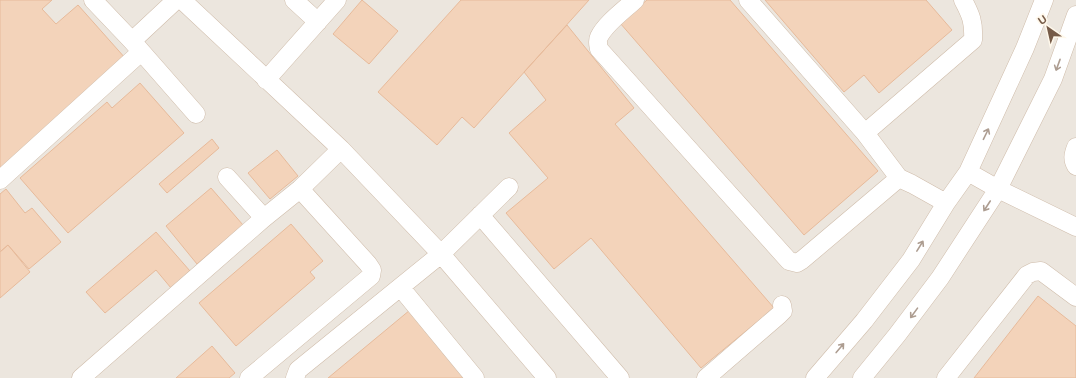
<svg xmlns="http://www.w3.org/2000/svg" width="1076" height="378" viewBox="0 0 1076 378" font-family="Arial,sans-serif">
<style>
.industrial{fill:#ece6de}
.building{fill:#f3d3ba;stroke:#e7ba9a}
.lines{fill:none;stroke-linecap:round;stroke-linejoin:round}
.minor-casing{stroke:#cfbcaa;stroke-width:19}
.minor{stroke:#fff;stroke-width:18}
.oneway{stroke:#ad9d91}
</style>
<rect width="100%" height="100%" fill="#fdf4e4"/>
<path class="industrial" d="M0 0H1076V378H0Z"/>
<path class="building" d="M0 0H52L42 9 56 24 78 5 126 59 0 171Z
M362 0 398 31 369 64 333 34Z
M461 0H589L474 128 462 117 437 145 378 92Z
M647 0H730L878 171 804 235 620 23Z
M765 0H926L952 30 879 93 864 75 844 92Z
M567 25 634 108 615 124 774 308 701 368 591 238 554 269 506 213 548 178 509 133 546 100 524 72Z
M140 83 184 133 68 233 20 178 107 102 112 108Z
M212 139 219 148 167 193 159 184Z
M277 150 298 176 270 199 248 173Z
M211 188 243 225 197 264 166 226Z
M6 189 25 213 32 208 61 242 29 269 8 245 1 251 0 249V194Z
M291 224 323 261 310 272 315 278 236 346 199 303Z
M156 232 190 271 171 288 156 270 105 313 86 292Z
M8 245 30 272 0 298V252Z
M1038 296 1076 326V378H974Z
M410 310 467 378H328Z
M212 346 235 373 229 378H176Z"/>
<g class="lines">
<g class="minor-casing">
<path id="minor" d="M93 0 132 41 196 114
M182 0 341 149 441 254 547 378
M294 0 318 22
M635 0C624 10 605 24 599 37 597 41 598 44 599 49L789 261 797 263 802 260 899 178
M748 0 865 133 899 178 912 184 946 203
M132 41 176 0
M266 80 337 0
M865 133 973 40C974 22 971 15 963 0
M1076 147C1073 155 1072 159 1076 166
M968 172 998 189 1076 227
M227 177 264 218
M0 180 141 52
M480 215 620 378
M401 288 475 378
M81 378 264 218 300 189 341 149
M249 378 371 276 372 270 368 264 300 189
M295 378 298 370 441 254 509 187
M706 378 779 315 783 311 782 305
M815 378 864 321 911 260 946 203 968 172 1025 48 1044 0
M862 378 897 335 940 278 998 189 1053 79 1076 15
M946 378 1027 275 1033 272 1041 271 1076 297"/>
</g>
<use href="#minor" class="minor"/>
</g>
<defs><path id="oneway-shaft" d="M-6 0H5M1.5-3L5.5 0L1.5 3" fill="none" stroke-width="1.6" stroke-linecap="round" stroke-linejoin="round"/></defs>
<g class="oneway">
<use href="#oneway-shaft" transform="translate(1058 65) rotate(110)"/>
<use href="#oneway-shaft" transform="translate(986 134) rotate(-64)"/>
<use href="#oneway-shaft" transform="translate(987 206) rotate(123)"/>
<use href="#oneway-shaft" transform="translate(920 246) rotate(-58)"/>
<use href="#oneway-shaft" transform="translate(914 313) rotate(126)"/>
<use href="#oneway-shaft" transform="translate(840 348) rotate(-50)"/>
</g>
<g transform="translate(1048 28) rotate(326)" stroke="#fff8eb" stroke-width="3" paint-order="stroke">
<path d="M0-3L7 15L0 10L-7 15Z" fill="#765b48"/>
<text y="-6" font-size="11" font-weight="bold" text-anchor="middle" fill="#765b48">U</text>
</g>
</svg>
